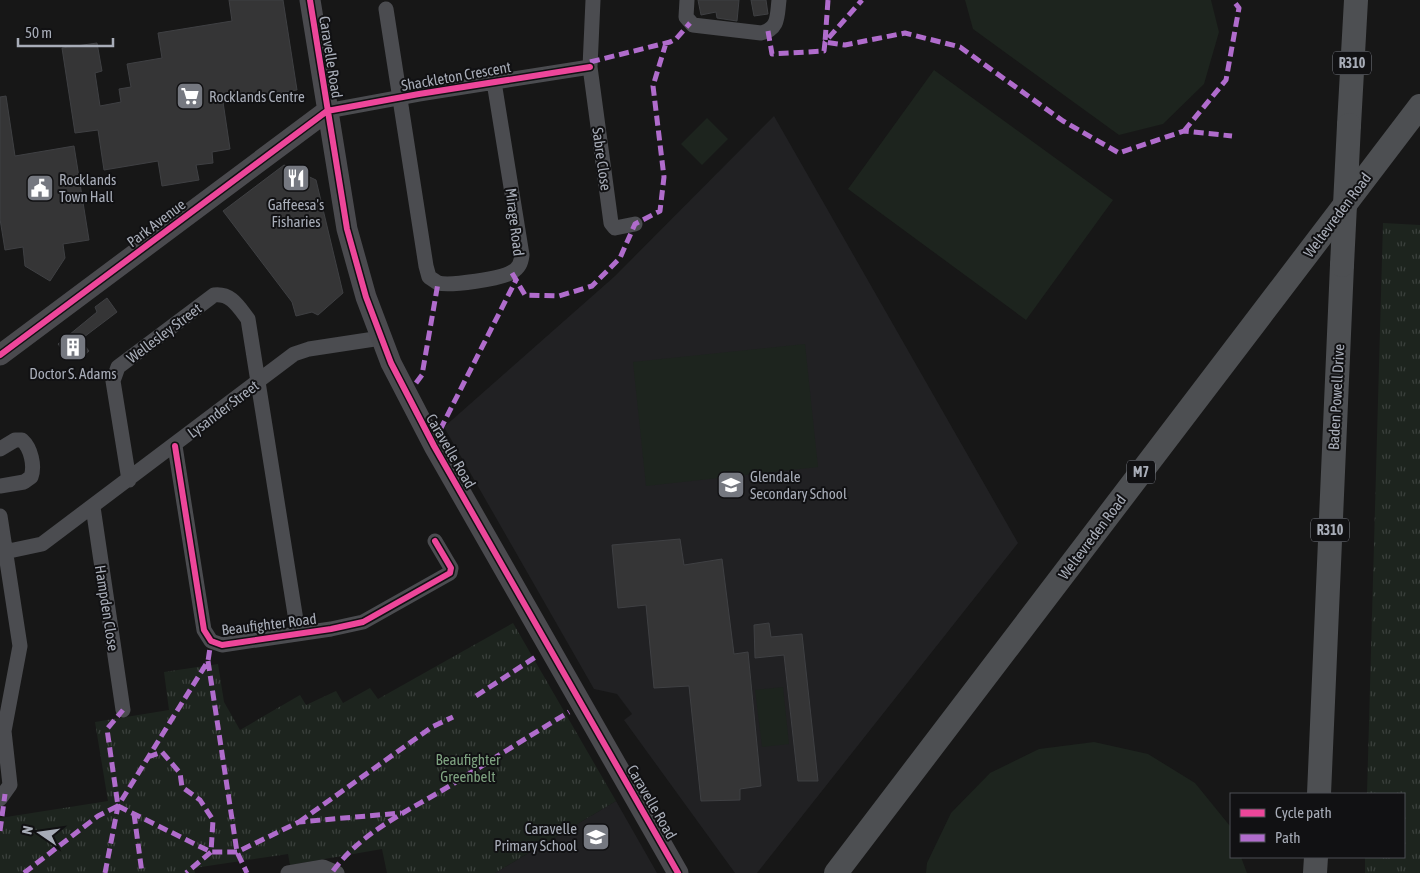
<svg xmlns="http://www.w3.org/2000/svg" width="1420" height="873" viewBox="0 0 1420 873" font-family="'Asap Condensed',sans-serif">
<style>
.built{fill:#212123}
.park{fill:url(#park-tufts)}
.pitch{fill:#1d241e}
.building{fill:#353536;stroke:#3f4043}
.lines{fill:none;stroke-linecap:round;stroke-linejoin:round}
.street{stroke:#4b4c50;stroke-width:15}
.secondary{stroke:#4a4a4e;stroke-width:21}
.primary{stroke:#4d4f52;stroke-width:24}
.primary-bridge{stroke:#4d4f52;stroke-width:24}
.quiet{stroke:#b06ccc;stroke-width:5;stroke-dasharray:10 5;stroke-linecap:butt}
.cycleway-casing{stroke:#111113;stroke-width:9}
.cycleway{stroke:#ed469a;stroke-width:6}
.labels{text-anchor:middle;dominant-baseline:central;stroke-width:4;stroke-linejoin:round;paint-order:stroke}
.shield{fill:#111113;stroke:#7b7e86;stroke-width:1}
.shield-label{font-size:14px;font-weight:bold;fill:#a8adb8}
.street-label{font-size:15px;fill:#a8adb8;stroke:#111113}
.poi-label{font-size:15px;fill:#a8adb8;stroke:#111113;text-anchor:start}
.park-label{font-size:15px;fill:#7fa381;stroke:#111113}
</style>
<defs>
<pattern id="park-tufts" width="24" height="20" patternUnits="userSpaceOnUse" patternTransform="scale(1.25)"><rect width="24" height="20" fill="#1d241e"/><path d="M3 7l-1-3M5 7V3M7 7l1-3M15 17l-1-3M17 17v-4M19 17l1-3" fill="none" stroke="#3b413d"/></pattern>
</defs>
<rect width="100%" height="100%" fill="#171717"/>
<path class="built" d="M774 116 1018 543 757 873H735L624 720 632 714 617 694 594 689 444 427 615 276Z
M616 801 657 873H495Z"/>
<path class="park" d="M1383 223 1420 225V873H1365V857H1404V794H1367Z
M513 623 616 801 495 873H387L382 849 290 865 288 854 194 868 195 873H0V818L108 801 95 722 169 710 164 672 218 664 224 702 240 730 300 695 306 705 336 691 343 703 370 688 378 699Z"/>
<path class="pitch" d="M965 0H1211L1219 32 1204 84 1163 124 1119 135 973 29Z
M934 70 1113 200 1026 320 848 189Z
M707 118 728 139 702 165 681 144Z
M805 344 818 467 646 486 633 362Z
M783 687 789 744 762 747 755 690Z
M1094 742 1148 754 1195 783 1230 826 1231 857H1241L1247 873H926L927 863 951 813 990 773 1039 749Z"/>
<path class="building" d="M229 0H283L297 90 223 102 230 149 212 152 213 163 196 165 199 180 162 186 158 161 104 170 98 130 75 133 62 48 97 43 102 71 95 73 100 106 121 102 119 89 131 87 127 64 162 58 158 33 232 21Z
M698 0H739L737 21 717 18 716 12 701 15Z
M751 0H766L768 14 754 16Z
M6 96 15 156 74 146 89 240 63 244 65 258 50 281 25 266 23 247 5 250 0 219V97Z
M284 165 316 180 343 293 318 315 312 312 296 316 292 302 223 211Z
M107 298 117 312 80 340 89 351 78 360 71 350 66 354 58 344 97 312 95 307Z
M680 539 684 565 722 559 734 654 748 652 761 786 740 789V800L701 801 689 686 654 688 646 605 618 608 612 545Z
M769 623 771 637 802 634 818 781H798L784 655 755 658 754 625Z"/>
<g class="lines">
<path class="street" d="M593 0 590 67 611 223 615 228 635 224
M687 0 686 17 693 25 761 33C779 29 777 16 779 0
M386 9 426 266 429 277 438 283C450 286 502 279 512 272 519 268 521 263 522 255L494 82
M327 111 419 94 590 67
M175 446 204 630 211 641 222 645 331 629 363 622 450 573 451 568 435 541
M0 449 15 440H22C31 448 35 466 31 477L24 482 0 486
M129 480 113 381 118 367 214 295C231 293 238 306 248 319L298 633
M93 507 123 710
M0 516 20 646 4 731 10 785 0 799
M0 553 42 544 294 354 309 349 381 338
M288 873 323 867 337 873"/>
<path class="secondary" d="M310 0 347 229 366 297 391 363 434 446 678 873
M0 355 327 111"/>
<path class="primary" d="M1349 125 1356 0
M1319 794 1342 265
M836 873 1420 106
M1315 873 1316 857"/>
<path class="primary-bridge" d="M1342 265 1349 125"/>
<path class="quiet" d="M828 0 825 42 845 45 905 33 960 47 1063 121 1119 153 1184 131 1232 136
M768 31 772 54 824 51 825 42 862 0
M590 62 670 42 676 39 690 23
M1184 131 1226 80 1239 8 1233 0
M512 273 525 295 559 296 592 286 620 258 635 224 660 211 664 177 653 86 666 43
M416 383 422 375 438 283
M440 430 516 280
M208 661 237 852 247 873
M476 696 537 656
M148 757 162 752 180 773 182 787 200 800 213 820 211 852 186 873
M118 806 211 852H237L299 822 401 813
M134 814 142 873
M299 822 432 727 453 717
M0 831 5 794
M333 871C364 829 413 809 456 782 493 759 531 735 569 712
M24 873 98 816 118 806 107 729 123 710
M105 873 118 806 208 661 211 641"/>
<g class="cycleway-casing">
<path id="cycleway" d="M310 0 347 229 366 297 391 363 434 446 678 873
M0 355 327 111 419 94 590 67
M175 446 204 630 211 641 222 645 331 629 363 622 450 573 451 568 435 541"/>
</g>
<use href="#cycleway" class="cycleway"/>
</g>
<defs>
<g id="supermarket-square" transform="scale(1.4375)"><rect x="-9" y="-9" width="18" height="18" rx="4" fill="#757880" stroke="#111113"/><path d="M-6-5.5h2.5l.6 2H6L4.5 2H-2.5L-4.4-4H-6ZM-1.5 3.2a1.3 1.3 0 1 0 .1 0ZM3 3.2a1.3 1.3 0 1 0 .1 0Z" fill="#fff"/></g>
<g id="restaurant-square" transform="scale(1.4375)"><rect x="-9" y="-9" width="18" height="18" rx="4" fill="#757880" stroke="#111113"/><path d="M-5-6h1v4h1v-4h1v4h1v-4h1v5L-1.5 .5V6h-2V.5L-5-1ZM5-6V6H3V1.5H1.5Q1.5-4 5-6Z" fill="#fff"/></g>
<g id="civic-square" transform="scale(1.4375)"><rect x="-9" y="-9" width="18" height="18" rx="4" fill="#757880" stroke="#111113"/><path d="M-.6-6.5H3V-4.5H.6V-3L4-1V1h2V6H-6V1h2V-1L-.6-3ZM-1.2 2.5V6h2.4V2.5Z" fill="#fff"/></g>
<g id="building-square" transform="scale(1.4375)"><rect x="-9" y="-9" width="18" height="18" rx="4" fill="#757880" stroke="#111113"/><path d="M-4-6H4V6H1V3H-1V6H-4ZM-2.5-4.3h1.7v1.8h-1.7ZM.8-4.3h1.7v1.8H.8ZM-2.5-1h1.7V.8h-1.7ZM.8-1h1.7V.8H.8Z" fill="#fff"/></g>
<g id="school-square" transform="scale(1.4375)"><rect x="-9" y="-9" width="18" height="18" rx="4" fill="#757880" stroke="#111113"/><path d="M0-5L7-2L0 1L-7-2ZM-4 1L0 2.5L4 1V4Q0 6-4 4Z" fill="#fff"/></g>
</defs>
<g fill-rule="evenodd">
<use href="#supermarket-square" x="190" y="96"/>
<use href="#restaurant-square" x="296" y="178"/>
<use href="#civic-square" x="40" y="188"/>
<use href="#building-square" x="73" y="347"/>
<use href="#school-square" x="731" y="485"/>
<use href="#school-square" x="596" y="837"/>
</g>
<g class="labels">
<g class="shield">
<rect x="1333" y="51.5" width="38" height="23" rx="4"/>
<rect x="1127" y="460.5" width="28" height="23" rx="4"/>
<rect x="1311" y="518.5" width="38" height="23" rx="4"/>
</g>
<g class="shield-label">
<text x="1352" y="63">R310</text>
<text x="1141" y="472">M7</text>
<text x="1330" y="530">R310</text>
</g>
<g class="street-label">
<text transform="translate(331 57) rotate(81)">Caravelle Road</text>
<text transform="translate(456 76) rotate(-10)">Shackleton Crescent</text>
<text transform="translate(602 159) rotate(82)">Sabre Close</text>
<text transform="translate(1337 215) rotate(-53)">Weltevreden Road</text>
<text transform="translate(515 222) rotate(83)">Mirage Road</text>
<text transform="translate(156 223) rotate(-37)">Park Avenue</text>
<text transform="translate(164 333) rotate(-37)">Wellesley Street</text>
<text transform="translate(1336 397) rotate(-87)">Baden Powell Drive</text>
<text transform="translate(223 409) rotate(-37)">Lysander Street</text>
<text transform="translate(451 451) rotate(60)">Caravelle Road</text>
<text transform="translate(1092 537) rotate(-53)">Weltevreden Road</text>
<text transform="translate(107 608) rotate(81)">Hampden Close</text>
<text transform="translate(269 624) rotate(-7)">Beaufighter Road</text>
<text transform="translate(652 802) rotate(60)">Caravelle Road</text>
</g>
<g class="poi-label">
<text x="209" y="96">Rocklands Centre</text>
<text x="59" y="179">Rocklands<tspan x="59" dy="17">Town Hall</tspan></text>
<text x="296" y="204" text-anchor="middle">Gaffeesa's<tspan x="296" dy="17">Fisharies</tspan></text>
<text x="73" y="373" text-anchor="middle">Doctor S. Adams</text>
<text x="750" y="476">Glendale<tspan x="750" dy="17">Secondary School</tspan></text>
<text x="577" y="828" text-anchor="end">Caravelle<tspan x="577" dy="17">Primary School</tspan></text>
</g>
<g class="park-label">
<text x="468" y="759">Beaufighter<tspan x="468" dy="17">Greenbelt</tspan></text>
</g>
</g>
<rect x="1230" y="793" width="175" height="65" fill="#111113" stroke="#4d4f55"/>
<rect x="1240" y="809" width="25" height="8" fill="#ed469a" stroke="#4d4f55"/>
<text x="1275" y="818" font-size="15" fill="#a8adb8">Cycle path</text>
<rect x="1240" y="834" width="25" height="8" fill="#b06ccc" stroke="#4d4f55"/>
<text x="1275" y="843" font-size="15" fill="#a8adb8">Path</text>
<g transform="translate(40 833) rotate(283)" stroke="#111113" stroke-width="4" paint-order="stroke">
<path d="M0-4L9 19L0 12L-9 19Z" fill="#a8adb8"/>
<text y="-8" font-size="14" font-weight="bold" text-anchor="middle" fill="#a8adb8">N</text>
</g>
<path d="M18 38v8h95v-8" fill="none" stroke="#a8adb8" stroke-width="2.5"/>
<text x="25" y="38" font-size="15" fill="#a8adb8" stroke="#111113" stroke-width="4" paint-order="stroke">50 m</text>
</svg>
